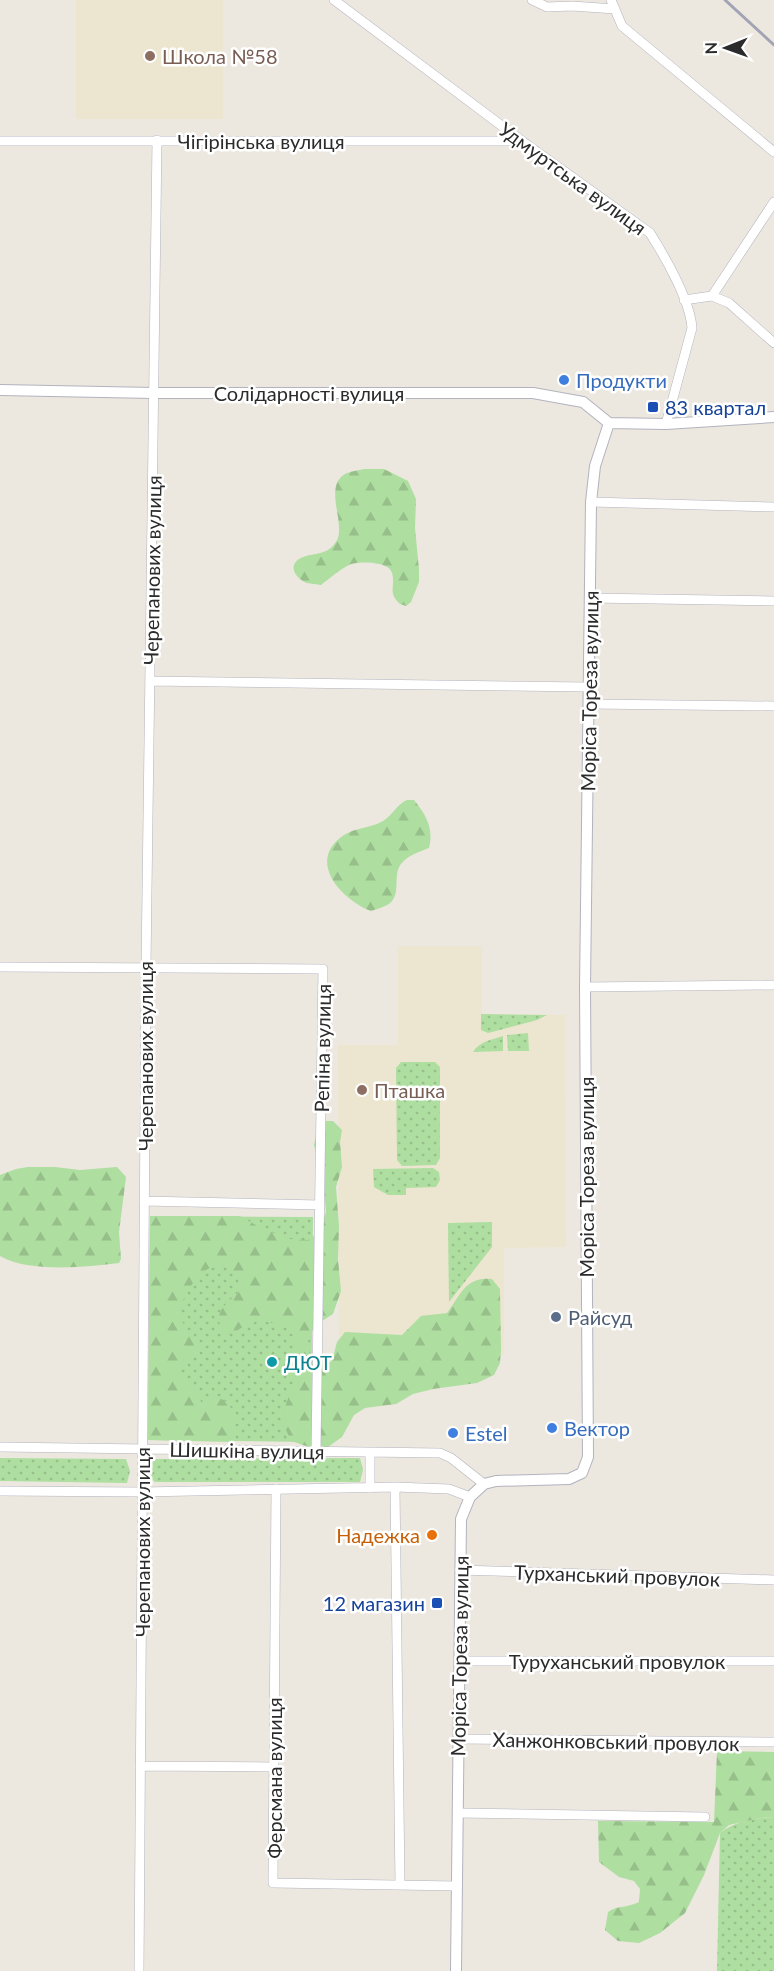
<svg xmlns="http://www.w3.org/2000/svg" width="774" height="1971" viewBox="0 0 774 1971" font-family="Lato,sans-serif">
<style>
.education{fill:#ece6d0}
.grass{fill:url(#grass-dots)}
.forest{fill:url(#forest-firs)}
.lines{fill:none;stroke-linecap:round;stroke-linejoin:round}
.minor-casing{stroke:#b2b3be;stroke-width:10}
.tertiary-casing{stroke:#b2b3be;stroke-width:12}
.minor{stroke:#fff;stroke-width:9}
.tertiary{stroke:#fff;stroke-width:10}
.rail{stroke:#a2a3b4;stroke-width:3}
.education-dot{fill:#8d6e63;stroke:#fff;stroke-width:2}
.shop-dot{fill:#3f7fe0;stroke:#fff;stroke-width:2}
.transit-dot{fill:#1a4fb4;stroke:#fff;stroke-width:2}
.service-dot{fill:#5c6f8a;stroke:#fff;stroke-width:2}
.culture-dot{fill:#0f9aa8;stroke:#fff;stroke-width:2}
.food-dot{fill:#e8710a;stroke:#fff;stroke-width:2}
.labels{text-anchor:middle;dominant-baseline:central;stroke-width:5;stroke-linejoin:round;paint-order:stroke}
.education-label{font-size:20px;fill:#785e54;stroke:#fff;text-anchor:start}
.street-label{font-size:20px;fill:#2b2b2b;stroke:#fff}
.shop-label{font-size:20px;fill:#366cbe;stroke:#fff;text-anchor:start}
.transit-label{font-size:20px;fill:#164399;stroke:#fff;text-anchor:start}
.service-label{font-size:20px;fill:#4e5e75;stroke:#fff;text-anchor:start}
.culture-label{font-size:20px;fill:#0d838f;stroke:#fff;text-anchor:start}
.food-label{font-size:20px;fill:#c56008;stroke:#fff;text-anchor:end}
</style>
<defs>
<pattern id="grass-dots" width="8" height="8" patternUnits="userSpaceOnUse" patternTransform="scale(1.5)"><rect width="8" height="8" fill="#aedea0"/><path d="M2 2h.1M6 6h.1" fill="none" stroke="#96bf8a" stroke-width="1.8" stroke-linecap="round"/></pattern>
<pattern id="forest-firs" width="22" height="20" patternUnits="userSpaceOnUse" patternTransform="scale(1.5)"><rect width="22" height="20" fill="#aedea0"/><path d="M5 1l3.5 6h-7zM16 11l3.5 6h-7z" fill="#96bf8a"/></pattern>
</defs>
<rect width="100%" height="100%" fill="#ece8df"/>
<path class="education" d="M76 0H223V119H76Z
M398 946H482V1014L565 1015 566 1247 504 1248V1355L339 1356 338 1045H398Z"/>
<path class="grass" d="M481 1014 547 1015 537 1020 488 1033 481 1030Z
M528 1033 529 1051H508L507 1035Z
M503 1036V1051L473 1052C480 1041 491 1040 503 1036Z
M401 1062H435L440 1067V1158L436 1165 402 1166 397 1160 396 1068Z
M433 1168 439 1172 440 1180 436 1187 406 1188V1195H388L374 1187 373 1169Z
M150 1216 313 1217 311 1442 148 1440Z
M492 1222V1247L449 1302 448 1223Z
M0 1458 126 1459 130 1471 127 1483 0 1481Z
M360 1458 363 1470 360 1482H155L146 1475V1467L154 1459Z
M774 1817V1971H717L720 1833C735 1821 755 1818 774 1817Z"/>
<path class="forest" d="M365 469H384L408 481 416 499 415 528 419 569V582L411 602 406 606 400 604C387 592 396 587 392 573 389 561 357 561 349 565 339 570 330 578 321 585 317 584 311 584 307 583 297 579 287 567 299 559 307 554 317 555 326 551 331 549 336 543 338 538 344 519 323 484 347 473 352 471 359 470 365 469Z
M407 800H414C426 815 434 828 429 848 419 852 408 855 401 864 392 876 402 894 389 904 384 907 377 909 371 911 342 900 305 861 344 835 356 827 372 828 383 821 393 815 397 804 407 800Z
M326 1121H333L342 1130 340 1142 342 1167 336 1187 339 1226 338 1259 341 1291 333 1314 316 1325 309 1336 307 1349 314 1359 326 1364 332 1361 337 1342 345 1332 402 1335 421 1316 447 1313C461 1294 466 1276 492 1279L500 1289 501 1349 500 1363 494 1375 477 1383 433 1389 413 1394 396 1404 365 1408 354 1415 342 1437 328 1447 315 1449 291 1441 283 1423 284 1410 296 1376 292 1356 296 1330C283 1327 265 1318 252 1323 240 1327 239 1332 224 1333 212 1314 223 1306 237 1294L239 1282 229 1265C206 1263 195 1278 185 1296 182 1303 178 1310 181 1318 183 1327 195 1337 201 1344V1351L182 1368 180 1374 195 1386 202 1404C214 1397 218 1396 230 1404L235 1429 231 1442 148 1440 150 1216H240L259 1227 289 1239 308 1240 319 1232 326 1212 323 1178 314 1145 317 1132Z
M28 1167H55L80 1170 117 1167 126 1177 119 1232 121 1259 119 1263C86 1267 29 1273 0 1256V1175L16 1169Z
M717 1751 774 1752V1817L760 1818 729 1825 720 1833 704 1875 685 1913 660 1933 639 1943 618 1941 605 1930 608 1912C618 1905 628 1908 639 1902L640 1889 634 1881 619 1877 599 1862 598 1821 714 1822Z"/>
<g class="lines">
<g class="minor-casing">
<path id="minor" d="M334 0 522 141 650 233C665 257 690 300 692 328L666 424
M532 0 547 7 572 6 615 9
M611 0 622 26 774 152
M0 141H522
M712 296 774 202
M684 300 712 296 729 303 774 343
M591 502 774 507
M590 598 774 601
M150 681 589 687
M589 704 774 706
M0 967 323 969 316 1451
M585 987 774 985
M144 1201 320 1205
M0 1447 440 1453 451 1458 484 1484
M370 1453V1488
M395 1487 400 1885
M276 1489 273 1883 457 1886
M0 1491 142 1492 395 1487 449 1489 470 1497
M460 1570 774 1580
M459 1661H774
M458 1739 774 1742
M140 1766 273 1767
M458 1813 705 1817
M139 1971 146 967 157 140"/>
</g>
<g class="tertiary-casing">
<path id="tertiary" d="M0 390 154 393H533L583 402 609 423
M456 1971 461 1519 470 1497 484 1484 496 1481 569 1479 582 1473 588 1457 585 987 591 502 595 466 609 423 666 424 774 417"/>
</g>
<use href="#minor" class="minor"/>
<use href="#tertiary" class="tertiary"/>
<path class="rail" d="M725 0 774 45"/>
</g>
<g class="education-dot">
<circle cx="150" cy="56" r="6"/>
<circle cx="362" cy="1090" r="6"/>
</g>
<g class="shop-dot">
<circle cx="564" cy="380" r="6"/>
<circle cx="552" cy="1428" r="6"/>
<circle cx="453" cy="1433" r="6"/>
</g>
<g class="transit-dot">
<rect x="647" y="401" width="12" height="12" rx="3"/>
<rect x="431" y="1597" width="12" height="12" rx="3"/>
</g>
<circle class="service-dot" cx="556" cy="1317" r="6"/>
<circle class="culture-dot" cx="272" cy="1362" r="6"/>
<circle class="food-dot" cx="432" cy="1535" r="6"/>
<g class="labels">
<g class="education-label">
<text x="162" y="56">Школа №58</text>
<text x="374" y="1090">Пташка</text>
</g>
<g class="street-label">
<text x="261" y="141">Чiгiрiнська вулиця</text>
<text transform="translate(573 178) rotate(36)">Удмуртська вулиця</text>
<text x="309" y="393">Солідарності вулиця</text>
<text transform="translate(152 570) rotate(-89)">Черепанових вулиця</text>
<text transform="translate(589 691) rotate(-89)">Моріса Тореза вулиця</text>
<text transform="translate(322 1048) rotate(-89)">Репiна вулиця</text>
<text transform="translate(145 1056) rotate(-90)">Черепанових вулиця</text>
<text transform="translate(586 1177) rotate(-90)">Моріса Тореза вулиця</text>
<text transform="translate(247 1450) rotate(1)">Шишкiна вулиця</text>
<text transform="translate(142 1542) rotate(-90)">Черепанових вулиця</text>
<text transform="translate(617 1575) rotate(2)">Турханський провулок</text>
<text transform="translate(459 1656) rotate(-89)">Моріса Тореза вулиця</text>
<text x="617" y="1661">Туруханський провулок</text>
<text transform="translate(616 1741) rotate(1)">Ханжонковський провулок</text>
<text transform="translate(274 1778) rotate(-90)">Ферсмана вулиця</text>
</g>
<g class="shop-label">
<text x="576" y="380">Продукти</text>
<text x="564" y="1428">Вектор</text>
<text x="465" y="1433">Estel</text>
</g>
<g class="transit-label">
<text x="665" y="407">83 квартал</text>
<text x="425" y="1603" text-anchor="end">12 магазин</text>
</g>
<g class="service-label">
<text x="568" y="1317">Райсуд</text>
</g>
<g class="culture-label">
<text x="284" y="1362">ДЮТ</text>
</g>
<g class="food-label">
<text x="420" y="1535">Надежка</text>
</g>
</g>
<g transform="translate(726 48) rotate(269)" stroke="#ffffff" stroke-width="4.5" paint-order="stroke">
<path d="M0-4.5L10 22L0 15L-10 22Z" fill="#2b2b2b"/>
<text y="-9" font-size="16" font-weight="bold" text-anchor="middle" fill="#2b2b2b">N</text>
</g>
</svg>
